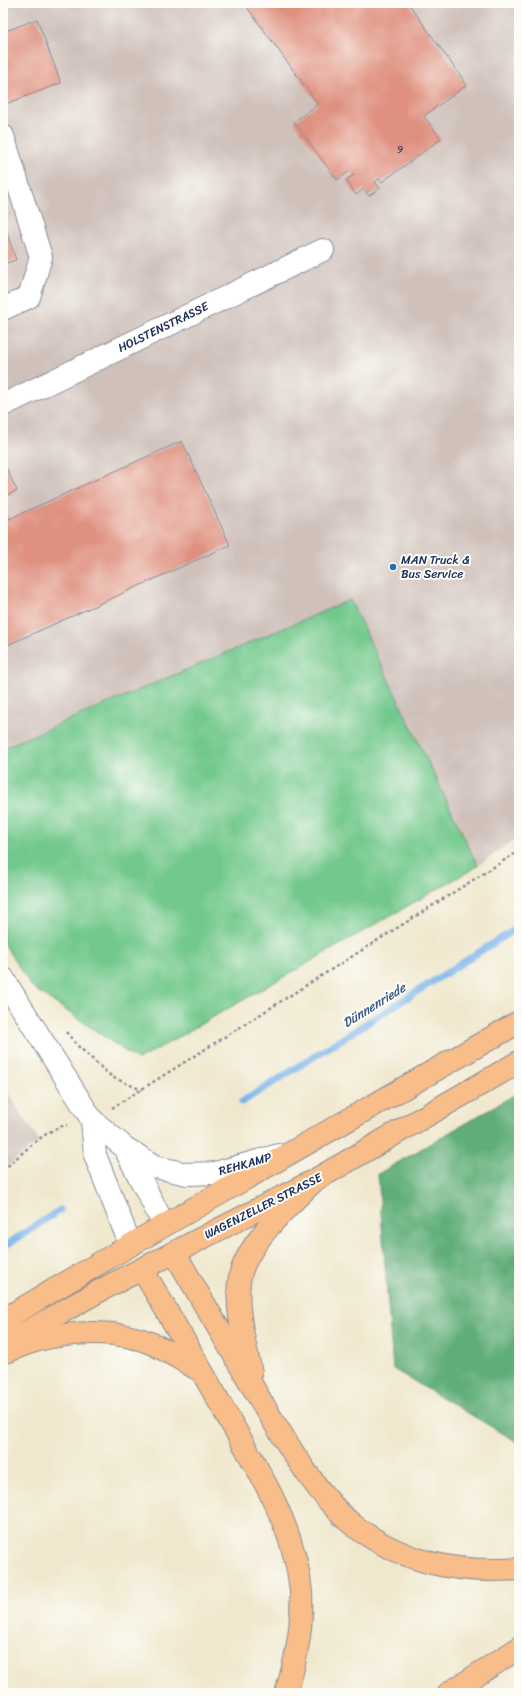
<svg xmlns="http://www.w3.org/2000/svg" width="522" height="1696" viewBox="0 0 522 1696" font-family="Sriracha,sans-serif">
<style>
.industrial{fill:#cfc0ba}
.green{fill:#73c98d;stroke:#477c76}
.forest{fill:#5ead78;stroke:#3c6e6b}
.lines{fill:none;stroke-linecap:round;stroke-linejoin:round}
.stream{stroke:#79b4ea;stroke-width:7}
.building{fill:#df907f}
.minor-casing{stroke:#868c96;stroke-width:24}
.major-casing{stroke:#868c96;stroke-width:24}
.highway-casing{stroke:#868c96;stroke-width:24}
.path{stroke:#868c96;stroke-width:2.5;stroke-dasharray:3 3;stroke-linecap:butt}
.minor{stroke:#fff;stroke-width:22}
.major{stroke:#f8bd89;stroke-width:22}
.highway{stroke:#f8bd89;stroke-width:22}
.poi-dot{fill:#1f6fb2;stroke:#fdfcf7;stroke-width:1.5}
.labels{text-anchor:middle;dominant-baseline:central;stroke-width:4;stroke-linejoin:round;paint-order:stroke}
.number-label{font-size:10px;fill:#4c4766}
.street-label{font-size:12px;fill:#1b2f5e;stroke:#fdfcf7}
.poi-label{font-size:12px;fill:#1b2f5e;stroke:#fdfcf7;text-anchor:start}
.water-label{font-size:13px;font-style:italic;fill:#375788;stroke:#fdfcf7}
</style>
<rect width="100%" height="100%" fill="#fdfcf7"/>
<filter id="ink" filterUnits="userSpaceOnUse"><feTurbulence type="fractalNoise" baseFrequency=".025" numOctaves="2"/><feDisplacementMap in="SourceGraphic" scale="8" xChannelSelector="R" yChannelSelector="G"/><feConvolveMatrix kernelMatrix="1 2 1 2 8 2 1 2 1" color-interpolation-filters="sRGB"/></filter>
<filter id="wash" filterUnits="userSpaceOnUse"><feTurbulence type="fractalNoise" baseFrequency=".012" numOctaves="4" result="noise"/><feDisplacementMap in="SourceGraphic" scale="16" xChannelSelector="R" yChannelSelector="G"/><feGaussianBlur stdDeviation="0.9" result="paint"/><feColorMatrix in="noise" values="0 0 0 0 0 0 0 0 0 0 0 0 0 0 0 0 0 1.4 0 .05"/><feComposite in="paint" operator="in"/></filter>
<g filter="url(#wash)">
<rect width="100%" height="100%" fill="#f0e8ce"/>
<path class="industrial" d="M3 3 519 4V836L478 866 350 600 3 748Z
M3 1085 39 1141 3 1170Z"/>
<path class="green" d="M350 600 478 866 138 1060 32 987 3 943V748Z"/>
<path class="forest" d="M519 1092V1443L393 1369 378 1174Z"/>
<g class="lines">
<path class="stream" d="M242 1102 519 927
M3 1247 60 1210"/>
</g>
<g id="blocks">
<path class="building" d="M244 3H408L467 85 424 116 441 139 382 182 379 179 375 182 380 188 369 196 364 189 356 195 346 180 354 175 350 171 337 180 294 122 318 104Z
M37 19 61 83 3 105V32Z
M3 221 16 260 3 264Z
M182 441 230 545 3 647V506L9 519Z
M3 461 17 491 3 497Z"/>
</g>
</g>
<g filter="url(#ink)">
<use href="#blocks" fill-opacity="0" stroke="#868c96" stroke-width="1"/>
<g class="lines">
<g class="minor-casing">
<path id="minor" d="M3 136 41 257 29 297 3 309
M3 405 323 250
M3 978 92 1120 124 1147 156 1167 187 1174 215 1173 279 1155
M92 1120 95 1155 130 1244
M124 1147 164 1225"/>
</g>
<g class="major-casing">
<path id="major" d="M3 1320C174 1218 347 1121 519 1022
M3 1345 101 1290 315 1180 519 1062"/>
</g>
<g class="highway-casing">
<path id="highway" d="M174 1252C203 1301 232 1352 261 1401 286 1441 316 1495 353 1525 403 1563 458 1574 519 1569
M142 1269C170 1316 198 1364 225 1412 257 1468 295 1526 301 1592 303 1626 296 1661 286 1693
M3 1353C14 1349 26 1343 38 1340 75 1331 118 1329 153 1344 169 1352 184 1361 199 1370
M251 1373C245 1344 236 1312 239 1282 243 1246 290 1204 315 1180
M449 1693 519 1648"/>
</g>
<path class="path" d="M66 1032 79 1047 112 1077 142 1090
M112 1108 519 851
M3 1170C20 1156 45 1129 67 1125"/>
<use href="#minor" class="minor"/>
<use href="#major" class="major"/>
<use href="#highway" class="highway"/>
</g>
</g>
<circle class="poi-dot" cx="393" cy="567" r="4"/>
<g class="labels">
<g class="number-label">
<text x="400" y="150">9</text>
</g>
<g class="street-label">
<text transform="translate(163 327) rotate(-26)">HOLSTENSTRASSE</text>
<text transform="translate(245 1164) rotate(-16)">REHKAMP</text>
<text transform="translate(263 1206) rotate(-27)">WAGENZELLER STRASSE</text>
</g>
<g class="poi-label">
<text x="401" y="560">MAN Truck &amp;<tspan x="401" dy="14">Bus Service</tspan></text>
</g>
<g class="water-label">
<text transform="translate(374 1005) rotate(-32)">Dünnenriede</text>
</g>
</g>
<rect width="522" height="1696" fill="none" stroke="#fdfcf7" stroke-width="16"/>
</svg>
